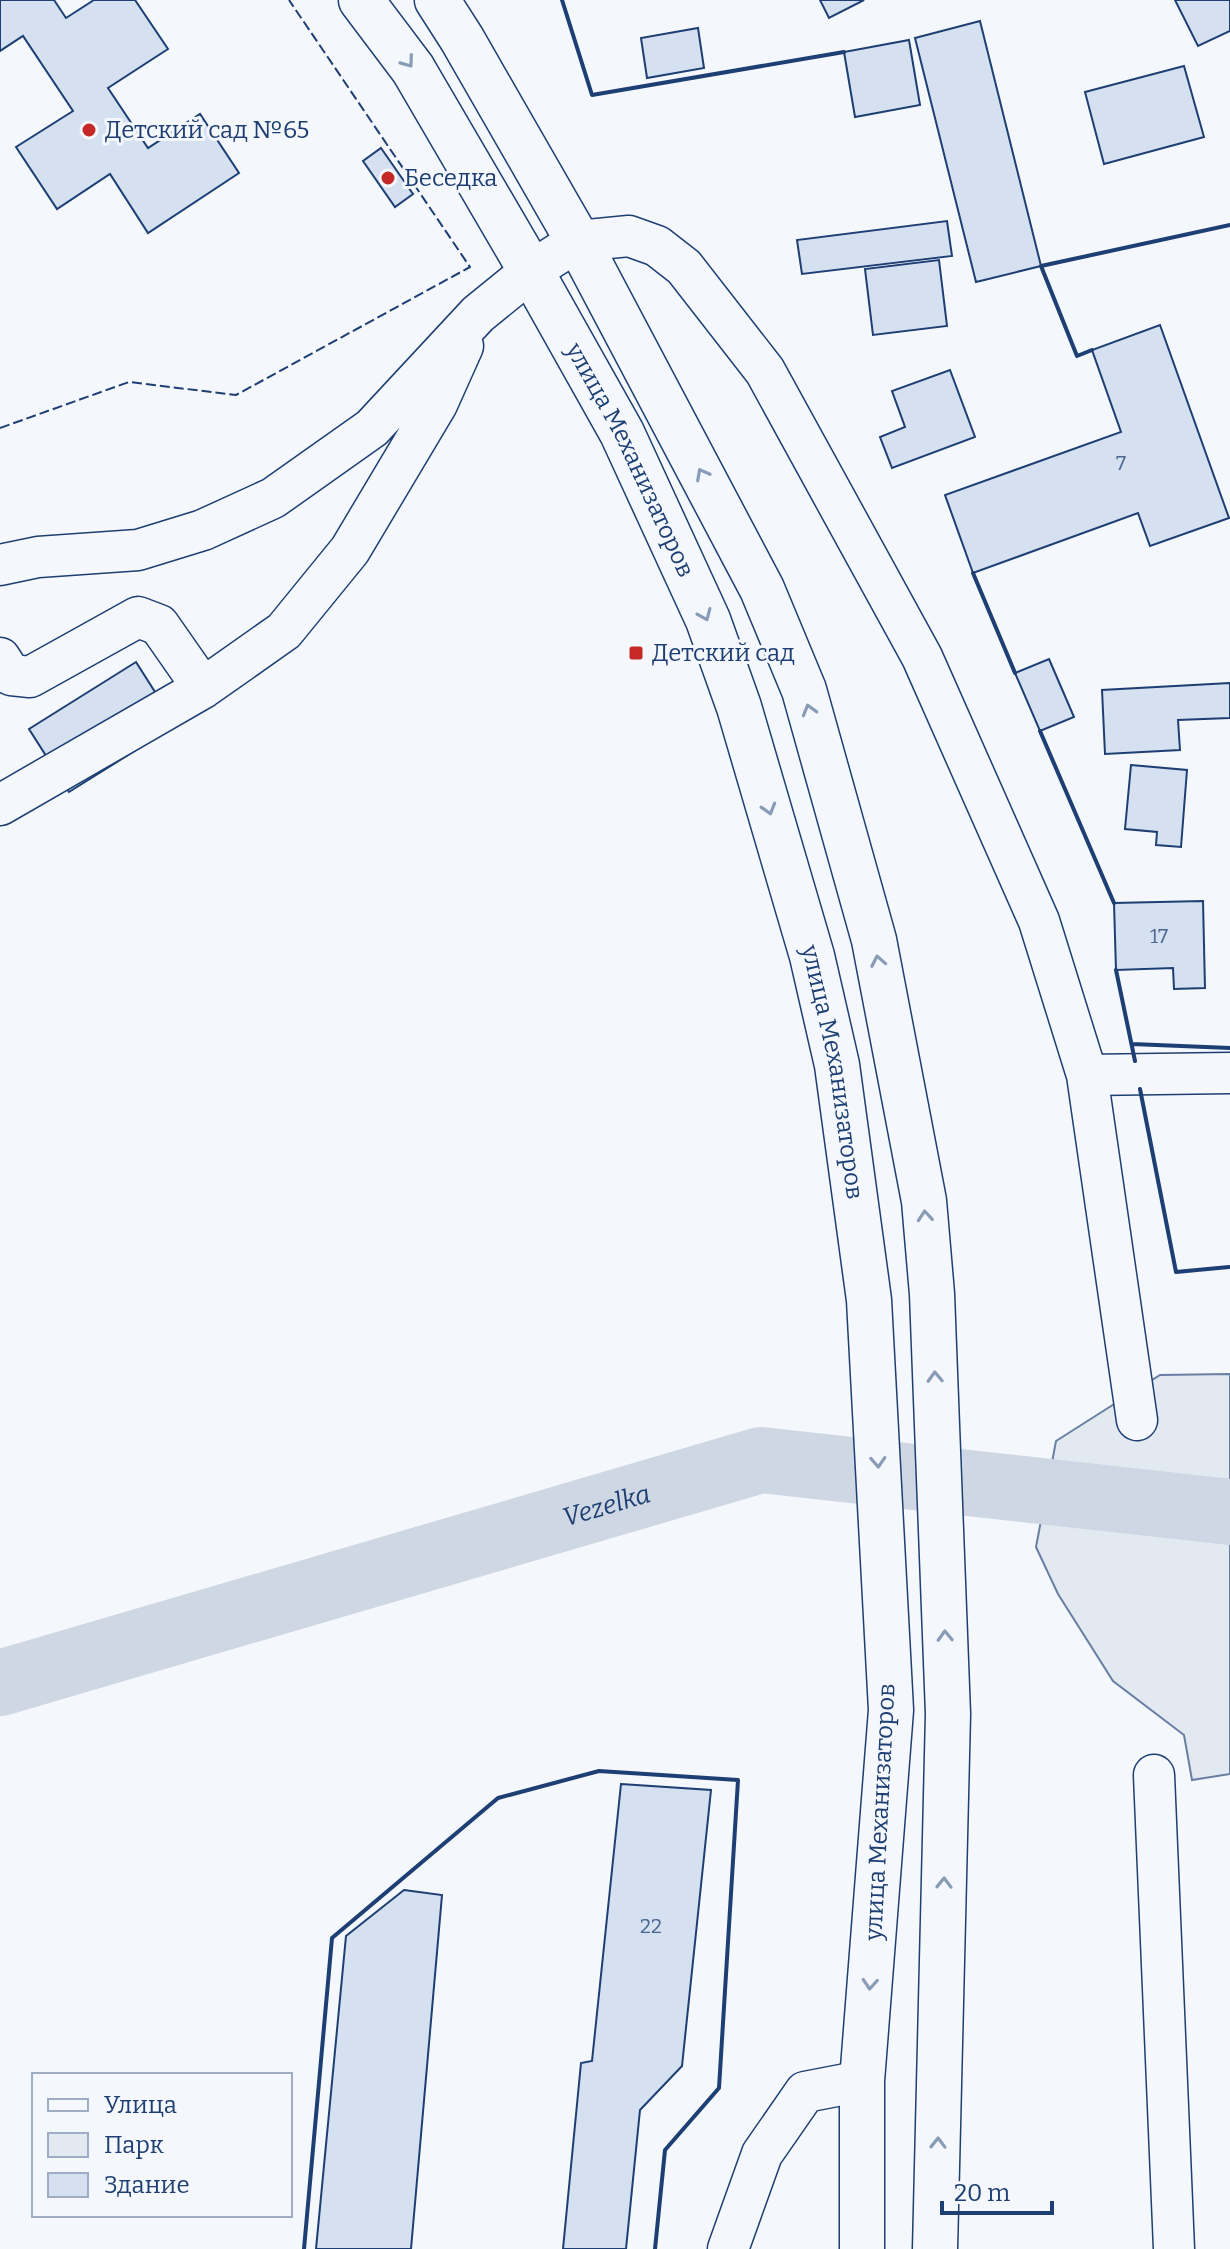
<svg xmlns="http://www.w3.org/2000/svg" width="1230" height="2249" viewBox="0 0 1230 2249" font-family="Bitter,serif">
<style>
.green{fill:#e3e9f0;stroke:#687fa3;stroke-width:2}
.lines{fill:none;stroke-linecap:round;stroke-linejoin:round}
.river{stroke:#cfd7e4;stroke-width:66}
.building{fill:#d5e0f0;stroke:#1d3f73;stroke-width:2}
.minor-casing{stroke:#1d3f73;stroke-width:43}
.major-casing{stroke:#1d3f73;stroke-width:47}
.minor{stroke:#f4f7fb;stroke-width:40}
.major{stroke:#f4f7fb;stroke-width:44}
.fence{stroke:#1d3f73;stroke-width:2;stroke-dasharray:10 4;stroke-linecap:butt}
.wall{stroke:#1d3f73;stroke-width:4}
.oneway{stroke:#889bb7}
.poi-dot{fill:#c62828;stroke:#f4f7fb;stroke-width:3}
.labels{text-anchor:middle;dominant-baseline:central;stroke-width:6;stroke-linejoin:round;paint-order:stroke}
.number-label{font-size:20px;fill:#4b6792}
.poi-label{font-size:24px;fill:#1d3f73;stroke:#f4f7fb;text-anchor:start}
.street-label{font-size:24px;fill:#1d3f73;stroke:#f4f7fb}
.water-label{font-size:26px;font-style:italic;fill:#1d3f73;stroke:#f4f7fb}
</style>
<rect width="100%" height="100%" fill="#f4f7fb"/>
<path class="green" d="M1230 1374V1774L1192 1780 1184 1735 1113 1681 1058 1594 1036 1547 1056 1441 1160 1375Z"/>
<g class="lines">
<path class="river" id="s1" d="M0 1683 761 1460 1230 1512"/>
</g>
<path class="building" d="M0 0H54L66 18 94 0H135L168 49 108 88 148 148 200 114 239 173 148 233 110 174 57 209 16 147 73 111 23 36 0 51Z
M820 0H864L829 18Z
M1175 0H1230V31L1198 46Z
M980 21 1041 266 976 282 915 38Z
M698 28 704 68 647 78 641 38Z
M909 40 920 105 855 117 844 52Z
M1184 66 1204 137 1104 164 1085 92Z
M381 148 413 194 395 207 363 161Z
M947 221 952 256 802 274 797 240Z
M939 260 947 326 873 335 865 269Z
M1160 325 1229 518 1150 546 1138 513 973 573 945 495 1121 432 1092 350Z
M950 370 975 437 892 468 880 437 905 427 892 391Z
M1049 659 1074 717 1040 731 1015 673Z
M136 662 176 725 69 792 29 729Z
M1230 683V718L1178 720 1180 750 1105 754 1102 690Z
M1131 765 1187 770 1181 847 1156 845 1157 832 1125 829Z
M1203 901 1205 988 1174 989 1173 968 1116 970 1114 903Z
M621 1784 711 1790 682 2066 640 2110 626 2249H563L581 2063 592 2061Z
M404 1890 442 1895 411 2249H316L346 1936Z"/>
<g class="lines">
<g class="minor-casing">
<path id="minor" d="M0 565 38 557 138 550 203 530 273 498 372 428 478 314 531 271 578 241 629 236 657 246 684 267 765 371 922 657 1039 921 1087 1075 1137 1420
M0 658 11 675 30 677 138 617 159 625 203 688
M0 805 203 688 284 631 350 550 437 404 463 346
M1087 1075 1230 1073
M1154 1775 1174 2249
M728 2249 762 2154 805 2092 862 2081"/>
</g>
<g class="major-casing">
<g id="major">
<path id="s2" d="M361 0 413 69 531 271 622 433 708 620 739 707 812 956 837 1065 869 1300 891 1710 862 2081V2249"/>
<path d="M437 0 462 39 578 241 762 589 804 690 874 940 924 1201 932 1294 948 1714 935 2249"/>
</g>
</g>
<use href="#minor" class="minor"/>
<use href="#major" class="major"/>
<path class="fence" d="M0 428 129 382 236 395 470 267 289 0"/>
<path class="wall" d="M562 0 592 95 844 52
M1092 350 1077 356 1041 266 1230 225
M973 573 1015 673
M1040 731 1114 903
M1116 970 1135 1061
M1132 1044 1230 1048
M1140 1089 1176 1272 1229 1267
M304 2249 332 1938 498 1798 599 1771 738 1780 719 2088 665 2150 655 2249"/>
</g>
<defs><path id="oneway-chevron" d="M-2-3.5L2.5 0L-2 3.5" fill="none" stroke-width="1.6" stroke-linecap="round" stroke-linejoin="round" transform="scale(2)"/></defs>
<g class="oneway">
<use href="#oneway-chevron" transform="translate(408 62) rotate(54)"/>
<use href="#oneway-chevron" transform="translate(702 474) rotate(-118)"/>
<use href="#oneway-chevron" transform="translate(705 615) rotate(67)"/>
<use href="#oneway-chevron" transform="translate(809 710) rotate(-106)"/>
<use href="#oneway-chevron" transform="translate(769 809) rotate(74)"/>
<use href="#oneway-chevron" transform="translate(878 961) rotate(-101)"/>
<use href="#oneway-chevron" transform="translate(925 1216) rotate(-95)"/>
<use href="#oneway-chevron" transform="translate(935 1377) rotate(-92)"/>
<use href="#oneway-chevron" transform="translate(878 1462) rotate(87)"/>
<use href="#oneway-chevron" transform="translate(945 1636) rotate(-92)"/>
<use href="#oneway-chevron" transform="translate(944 1883) rotate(-89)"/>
<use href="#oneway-chevron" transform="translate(870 1984) rotate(94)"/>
<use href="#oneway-chevron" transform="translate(938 2143) rotate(-89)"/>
</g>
<g class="poi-dot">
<circle cx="89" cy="130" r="8"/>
<circle cx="388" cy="178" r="8"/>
<rect x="628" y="645" width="16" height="16" rx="4"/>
</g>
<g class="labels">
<g class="number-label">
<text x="1121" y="463">7</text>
<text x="1159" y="936">17</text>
<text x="651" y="1926">22</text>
</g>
<g class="poi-label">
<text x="105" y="130">Детский сад №65</text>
<text x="404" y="178">Беседка</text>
<text x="652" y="653">Детский сад</text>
</g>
<g class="street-label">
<text stroke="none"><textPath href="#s2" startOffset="534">улица Механизаторов</textPath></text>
<text stroke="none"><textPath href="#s2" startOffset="1182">улица Механизаторов</textPath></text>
<text transform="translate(880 1812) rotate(-87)">улица Механизаторов</text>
</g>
<g class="water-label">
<text stroke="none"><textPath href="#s1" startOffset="632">Vezelka</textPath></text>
</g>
</g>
<rect x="32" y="2073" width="260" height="144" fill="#f4f7fb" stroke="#9eadc5" stroke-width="2"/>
<rect x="48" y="2099" width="40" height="12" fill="#f4f7fb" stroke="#9eadc5" stroke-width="2"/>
<text x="104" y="2113" font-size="24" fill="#1d3f73">Улица</text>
<rect x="48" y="2133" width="40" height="24" fill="#e3e9f0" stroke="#9eadc5" stroke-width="2"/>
<text x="104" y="2153" font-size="24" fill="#1d3f73">Парк</text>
<rect x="48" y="2173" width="40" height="24" fill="#d5e0f0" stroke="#9eadc5" stroke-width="2"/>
<text x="104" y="2193" font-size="24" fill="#1d3f73">Здание</text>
<path d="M942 2201v12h110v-12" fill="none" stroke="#1d3f73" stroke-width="4"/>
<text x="954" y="2201" font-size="24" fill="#1d3f73" stroke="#f4f7fb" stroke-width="6" paint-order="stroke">20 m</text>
</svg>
